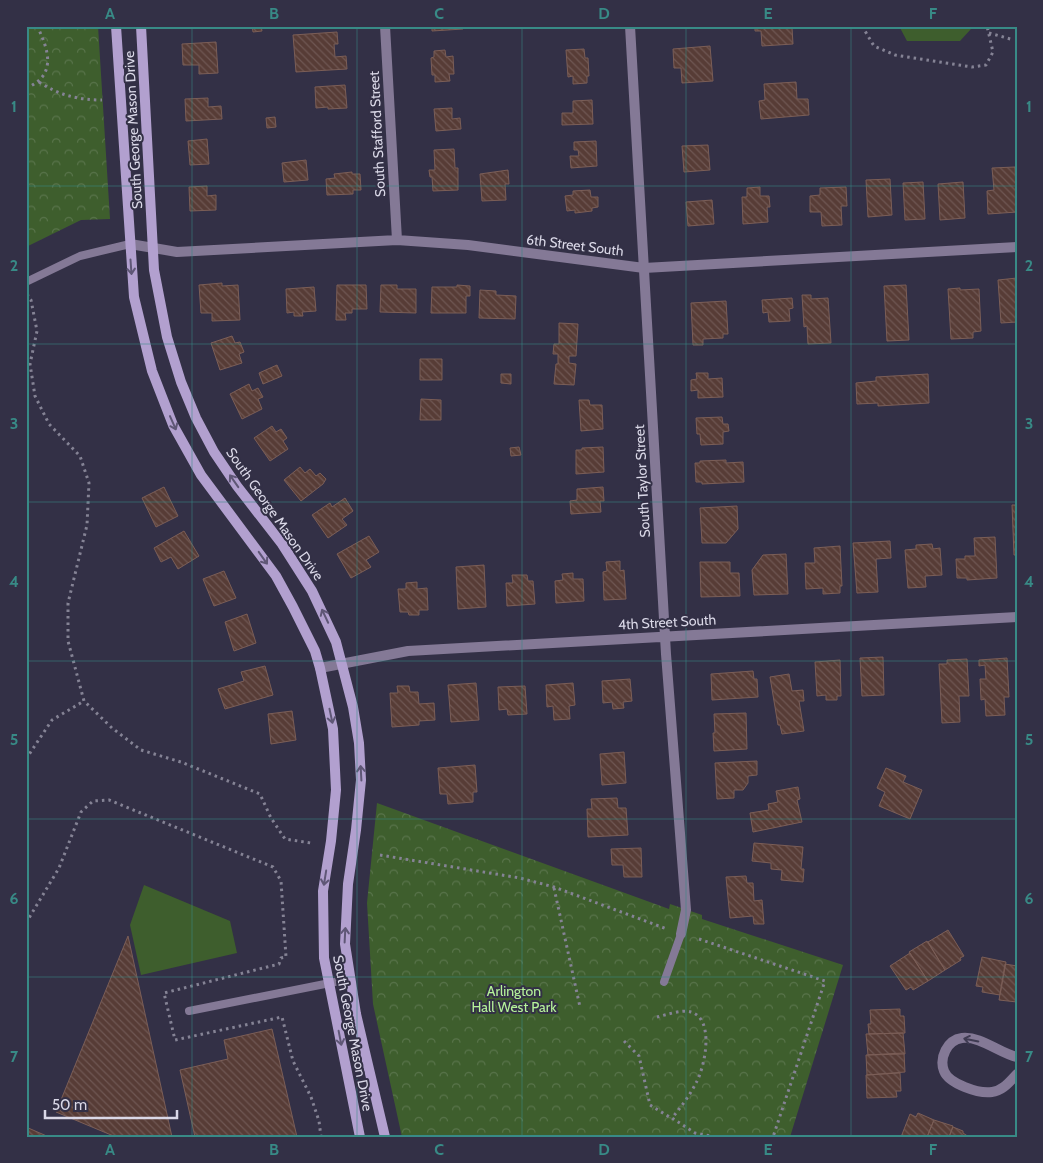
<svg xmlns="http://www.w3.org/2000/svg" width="1043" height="1163" viewBox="0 0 1043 1163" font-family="Cabin,sans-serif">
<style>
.grass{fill:#3e5e2d}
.forest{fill:url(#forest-crowns)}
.building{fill:url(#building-back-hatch);stroke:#7b5e57}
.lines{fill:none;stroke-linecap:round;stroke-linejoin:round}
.path{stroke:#858395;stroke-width:3;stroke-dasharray:2.5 4;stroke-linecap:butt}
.lane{stroke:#847996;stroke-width:8}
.street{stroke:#847996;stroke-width:10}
.secondary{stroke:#b2a0cf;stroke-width:10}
.oneway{stroke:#5f5776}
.oneway2{stroke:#3f3b52}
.grid{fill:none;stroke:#388a86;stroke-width:1;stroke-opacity:0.55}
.labels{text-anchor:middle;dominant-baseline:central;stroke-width:4;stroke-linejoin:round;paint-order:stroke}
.street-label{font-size:14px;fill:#dad8e7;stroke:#333046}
.park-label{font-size:14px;fill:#b6f39a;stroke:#333046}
.neatline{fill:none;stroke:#388a86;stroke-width:2}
.grid-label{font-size:16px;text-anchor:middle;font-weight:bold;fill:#388a86}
</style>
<defs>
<pattern id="forest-crowns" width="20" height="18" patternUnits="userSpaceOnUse" patternTransform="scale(1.25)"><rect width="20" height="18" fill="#3e5e2d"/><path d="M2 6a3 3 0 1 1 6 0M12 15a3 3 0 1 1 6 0" fill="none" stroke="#59744b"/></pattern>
<pattern id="building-back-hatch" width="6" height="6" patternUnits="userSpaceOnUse" patternTransform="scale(1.25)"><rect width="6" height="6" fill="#573c36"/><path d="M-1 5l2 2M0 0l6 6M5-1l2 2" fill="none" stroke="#6f5753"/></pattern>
</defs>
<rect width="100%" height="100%" fill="#333046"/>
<path class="grass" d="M899 26H971V29L960 41H907Z
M144 885 230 921 237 953 141 975 130 925Z"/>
<path class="forest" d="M26 26H98L110 219 81 220 26 247Z
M377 803 669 909 670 904 702 915V919L843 965 790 1137H402L373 1004 367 903Z"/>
<path class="building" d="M252 26H261L262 31 253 32Z
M432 26H463V29L432 31Z
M755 26H805V27L792 28 793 44 762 46 761 31H755Z
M337 32 338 44H334L335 57 346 56 347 69 296 72 293 35Z
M216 42 218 73 199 74V65H183L182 44Z
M710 46 713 81 682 83 681 68H674L673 49Z
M584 49 585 58H588L589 76H587V83L573 84V76L568 77 566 50Z
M445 50 446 57 453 56 454 74H449L450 81 435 82V75H432L431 58 434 57V51Z
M796 82 797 99H808L809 115 761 119 759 101 765 100 764 84Z
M345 85 347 108 328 109V107L316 108 315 87Z
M208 98V107L221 106 222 119 186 121 185 99Z
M592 100 593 124 562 125V113H573V101Z
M452 108V119L460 118 461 129 436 131 434 109Z
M275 117 276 127 267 128 266 118Z
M207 139 209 164 190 165 188 141Z
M596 141 597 166 571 168 570 156H579L578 150H574V142Z
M708 145 710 170 684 172 682 146Z
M454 149 455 168H458V190L433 191 432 177H430L429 170H435L434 150Z
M306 160 308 180 284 182 282 163Z
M1015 167 1017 212 988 214 987 191 994 190 992 168Z
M508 170 509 184H505L506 200 482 201 480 174Z
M352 172V174H360L361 190H353V194L327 195 326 179 335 178 334 174Z
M890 179 892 215 868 217 866 180Z
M923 182 925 219 905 220 903 183Z
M963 182 965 218 940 220 938 184Z
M207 186V196L216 195V210L190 211 189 187Z
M760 187V196H769L770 207H767L768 222 743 224 742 197H747V188Z
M846 187 847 206H841L842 225 822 226 821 212H810V196L820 195V188Z
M590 190 591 197H598V207L592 208V211L575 213V210L567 211 565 196 573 195V191Z
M712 200 714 224 688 226 686 202Z
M1017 278V322L1001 323 998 280Z
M222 283V286L238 285 240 320 212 321V313H201L199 285Z
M337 285H366L367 309H352V313H345L346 320H336Z
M381 285H397V289H416V313L380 312Z
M457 285 470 286V296H466V313H431L432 287H457Z
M906 285 909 340 887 341 884 286Z
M314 287 316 311 302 312 303 316H294V312L287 313 286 289Z
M960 288V290L979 289 981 331 973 332V338L951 339 948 289Z
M480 290 496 291V295L516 296 515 319 479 318Z
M802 295H811V299L828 298 831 343 808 344 807 326 804 327Z
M792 298 793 308 789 309 790 321 769 322 768 312 763 313 762 300Z
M726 301 728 334H723V338L703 339V345H693L691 303Z
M559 323 578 324 576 356H569V363L576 364 574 385 554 384 556 364H558V354H553L554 344H559Z
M232 336 235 343 240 342 244 352 239 354 242 363 220 370 211 343Z
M420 359H442V380H420Z
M277 365 282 376 263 384 259 373Z
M696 373H708V379L722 378 723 397 698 398V390L691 391V380L697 379Z
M501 374H511V384L501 383Z
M928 374 929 403 878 406V403L857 404 856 383 876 381V377Z
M249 384 252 391 258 388 263 397 258 399 262 409 242 419 230 394Z
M421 399 441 400V420H420Z
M579 400H589L590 405H602L603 429 581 431Z
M722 417 723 424H728L729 431 723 432V444L701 445 700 434H697L696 418Z
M272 426 276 432 281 429 287 438 283 441 288 449 270 461 254 438Z
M519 447 521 455 511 456 510 448Z
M603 447 604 472 576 474V450H582V448Z
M726 460V463L743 462 744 482 702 484V482H696L695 463H700V461Z
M300 467 305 473 310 469 316 476 320 473 326 479 323 484 301 501 284 480Z
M164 487 178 516 156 527 142 498Z
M603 487 604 501H600L601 512 571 514 570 501 577 500V489Z
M345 498 353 511 342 519 347 525 328 538 312 515 330 503 332 507Z
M1012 505H1017V555H1014Z
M737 506 738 529 726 543H702L700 508Z
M184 531 199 556 178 569 171 557 161 562 154 548Z
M369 536 379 552 366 560 371 567 351 578 337 554Z
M995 537 997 578 967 580V578H957L956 559H965V556H975L974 538Z
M890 541 891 558 876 559 878 592 857 593 853 543Z
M932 544 933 549 940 548 942 575 925 576 926 587 908 588 905 550 916 549V545Z
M840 546 842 586H840V593L823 594V588L806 589 805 563H815L814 548Z
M786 554 788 594 754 595 752 570 763 555Z
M620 561V571L624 570 626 599 604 600 603 572 607 571 606 562Z
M700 562H730V573H739L740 596 701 597Z
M484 565 486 607 458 609 456 567Z
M224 571 236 598 214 606 203 579Z
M573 573V579H583L584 601 556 603 555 581 563 580 562 574Z
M512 575H527L528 581H533L535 604 507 606 506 583H513Z
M417 582V589L427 588 428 610H419V615H409L408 612H400L398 589H406V583Z
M247 614 256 643 234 651 225 622Z
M883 657 884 695 862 696 860 658Z
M1007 658 1009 697H1004L1005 715 986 716 985 699 981 700 980 679H986L985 665 979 666V660Z
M967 659 969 696H959L960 722 942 723 939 664H947V660Z
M840 660 841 696H837V700H826V695L817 696 815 662Z
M265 666 273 695 225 709 218 689 244 681 241 672Z
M753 671 754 679H757L758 697 712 700 711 674Z
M789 674 792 691 803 690 804 701H799L804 731 782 734 780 725H778L770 677Z
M630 679 632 701 623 702 624 708 613 709 612 702 603 703 602 681Z
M476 683 479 720 451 722 448 685Z
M573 683 575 705 569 706 570 719 554 720 553 706 547 707 546 685Z
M397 686H409L410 692H418L419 704 434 703 435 720 419 721V725L392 727 390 693H398Z
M525 686 527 714 508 715 507 709 499 710 498 687Z
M292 711 296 740 271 744 268 714Z
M746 713 747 749 714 751 713 733H715L714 714Z
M624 752 626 783 602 785 600 754Z
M757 761V775L748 776V783L743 790H734V798L717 799 715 763Z
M475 765 477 792H473V802L448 804 447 794H440L438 768Z
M886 768 906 776 903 782 922 790 910 819 879 806 885 792 877 788Z
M798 787 800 799 797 800 802 822 753 832 750 813 769 810 768 804 778 802 776 791Z
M617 798 618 808H626L628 835 588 837 587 809H592L591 799Z
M754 843 803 847 801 869H804L803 882 781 880 782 870 771 869V863L752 861Z
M641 848 642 877H624L623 865H612L611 849Z
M746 876 747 883H753L754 901 762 900 764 924H754L753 916 730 918 726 877Z
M948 930 964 956 960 958 961 960 945 970 928 942Z
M128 936 172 1137H116L56 1112Z
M927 941 945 970 928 981 909 952Z
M910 953 928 981 913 990 911 987 906 990 890 966Z
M982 957 1006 962 1000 995 982 992 983 987 976 986Z
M1005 964 1017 966V1002L999 1000Z
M900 1009V1016H904L905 1033 869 1034 868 1024H871L870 1010Z
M272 1029 297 1137H195L180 1070 228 1059 224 1040Z
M903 1033 905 1054 868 1055 866 1034Z
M904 1053 905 1072 867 1075 866 1055Z
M900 1073 901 1091H896L897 1097 867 1098 866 1075Z
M918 1113 934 1120 927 1137H901L910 1114 916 1117Z
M934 1120 953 1126 949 1137H927Z
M26 1127 49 1137H26Z
M953 1127 963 1131V1133L969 1137H949Z"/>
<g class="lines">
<path class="path" d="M862 26 874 46 895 55 972 67 986 65 993 52 987 26
M989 33 1014 40
M39 82C59 95 78 100 102 100
M26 88C57 76 49 50 37 26
M27 294 31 300 37 331 30 364 35 396 49 424 80 456 89 483 87 525 68 603V641L84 701 112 728 141 750 181 762 260 794 271 818 285 839 311 843
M26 759 52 720 84 701
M380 855 520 878 554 887 667 929
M554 888 580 1007
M26 923 59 868 81 812 93 801 109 800 273 867 281 881 286 957 281 958 279 964 164 993 175 1040 282 1017 293 1061 311 1097 319 1121 321 1137
M699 939 825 981 773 1137
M657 1017C666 1015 682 1009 691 1012 715 1019 705 1067 696 1083 690 1095 681 1107 672 1118L695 1133 715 1137
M624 1041 639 1056 650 1105 671 1118"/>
<path class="lane" d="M26 282 80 256 130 244
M664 982 681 934
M189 1011 350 979"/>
<path class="street" d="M385 26 397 240
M630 26 666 654 686 910 681 934
M130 244 177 252 397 240 468 245 644 268 1017 247
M320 668 408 651 1017 617
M1017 1057C999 1053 981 1036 962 1038 947 1040 939 1058 944 1071 949 1084 979 1094 992 1092 1003 1091 1010 1081 1017 1074"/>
<path class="secondary" d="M116 26 134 297 152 371 173 425 201 475 276 576 293 607 315 651 320 668 333 729 336 790 331 841 323 891 324 958 360 1137
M141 26 154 270 167 337 181 382 196 418 214 452 237 486 282 544 312 591 336 642 353 707 359 743 361 780 356 830 348 884 345 944 356 1014 385 1137"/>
</g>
<defs><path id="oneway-shaft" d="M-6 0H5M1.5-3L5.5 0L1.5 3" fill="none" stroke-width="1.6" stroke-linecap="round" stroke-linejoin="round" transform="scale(1.25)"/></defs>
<g class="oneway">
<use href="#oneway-shaft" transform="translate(131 267) rotate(86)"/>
<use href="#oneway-shaft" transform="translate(173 423) rotate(66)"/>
<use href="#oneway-shaft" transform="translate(234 481) rotate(-125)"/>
<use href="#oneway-shaft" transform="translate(263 558) rotate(55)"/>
<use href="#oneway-shaft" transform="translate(325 616) rotate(-115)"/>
<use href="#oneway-shaft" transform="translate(331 716) rotate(78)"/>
<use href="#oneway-shaft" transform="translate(361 773) rotate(-93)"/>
<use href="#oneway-shaft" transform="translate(325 878) rotate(99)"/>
<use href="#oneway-shaft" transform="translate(345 935) rotate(-87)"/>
<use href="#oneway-shaft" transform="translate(340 1038) rotate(79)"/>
</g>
<use class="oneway2" href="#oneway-shaft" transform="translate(971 1040) rotate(-169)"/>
<path class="grid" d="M192 26V1137M357 26V1137M522 26V1137M686 26V1137M851 26V1137M26 186H1017M26 344H1017M26 502H1017M26 661H1017M26 819H1017M26 977H1017"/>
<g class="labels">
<g class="street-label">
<text transform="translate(133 130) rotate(-93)">South George Mason Drive</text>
<text transform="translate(377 134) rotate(-93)">South Stafford Street</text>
<text transform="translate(575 245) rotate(7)">6th Street South</text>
<text transform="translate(642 481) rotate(-93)">South Taylor Street</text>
<text transform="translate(275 514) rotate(55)">South George Mason Drive</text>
<text transform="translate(667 622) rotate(-3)">4th Street South</text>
<text transform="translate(353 1033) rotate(79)">South George Mason Drive</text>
</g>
<g class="park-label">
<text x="514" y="991">Arlington<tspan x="514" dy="16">Hall West Park</tspan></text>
</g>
</g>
<rect width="1043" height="1163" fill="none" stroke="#333046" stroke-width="55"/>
<path d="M45 1110v8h132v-8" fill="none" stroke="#dad8e7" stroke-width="2.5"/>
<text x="52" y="1110" font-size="15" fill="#dad8e7" stroke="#333046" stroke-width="4" paint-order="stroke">50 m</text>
<rect x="28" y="28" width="988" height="1108" class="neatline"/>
<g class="grid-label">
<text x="110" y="19">A</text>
<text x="274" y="19">B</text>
<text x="439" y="19">C</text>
<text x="604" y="19">D</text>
<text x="768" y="19">E</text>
<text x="933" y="19">F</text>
<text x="14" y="112">1</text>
<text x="1029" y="112">1</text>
<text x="14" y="271">2</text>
<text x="1029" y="271">2</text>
<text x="14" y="429">3</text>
<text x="1029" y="429">3</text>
<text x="14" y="587">4</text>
<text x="1029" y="587">4</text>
<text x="14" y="745">5</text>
<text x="1029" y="745">5</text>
<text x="14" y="904">6</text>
<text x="1029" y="904">6</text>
<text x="14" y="1062">7</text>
<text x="1029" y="1062">7</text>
<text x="110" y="1155">A</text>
<text x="274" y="1155">B</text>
<text x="439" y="1155">C</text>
<text x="604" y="1155">D</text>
<text x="768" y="1155">E</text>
<text x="933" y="1155">F</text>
</g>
</svg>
